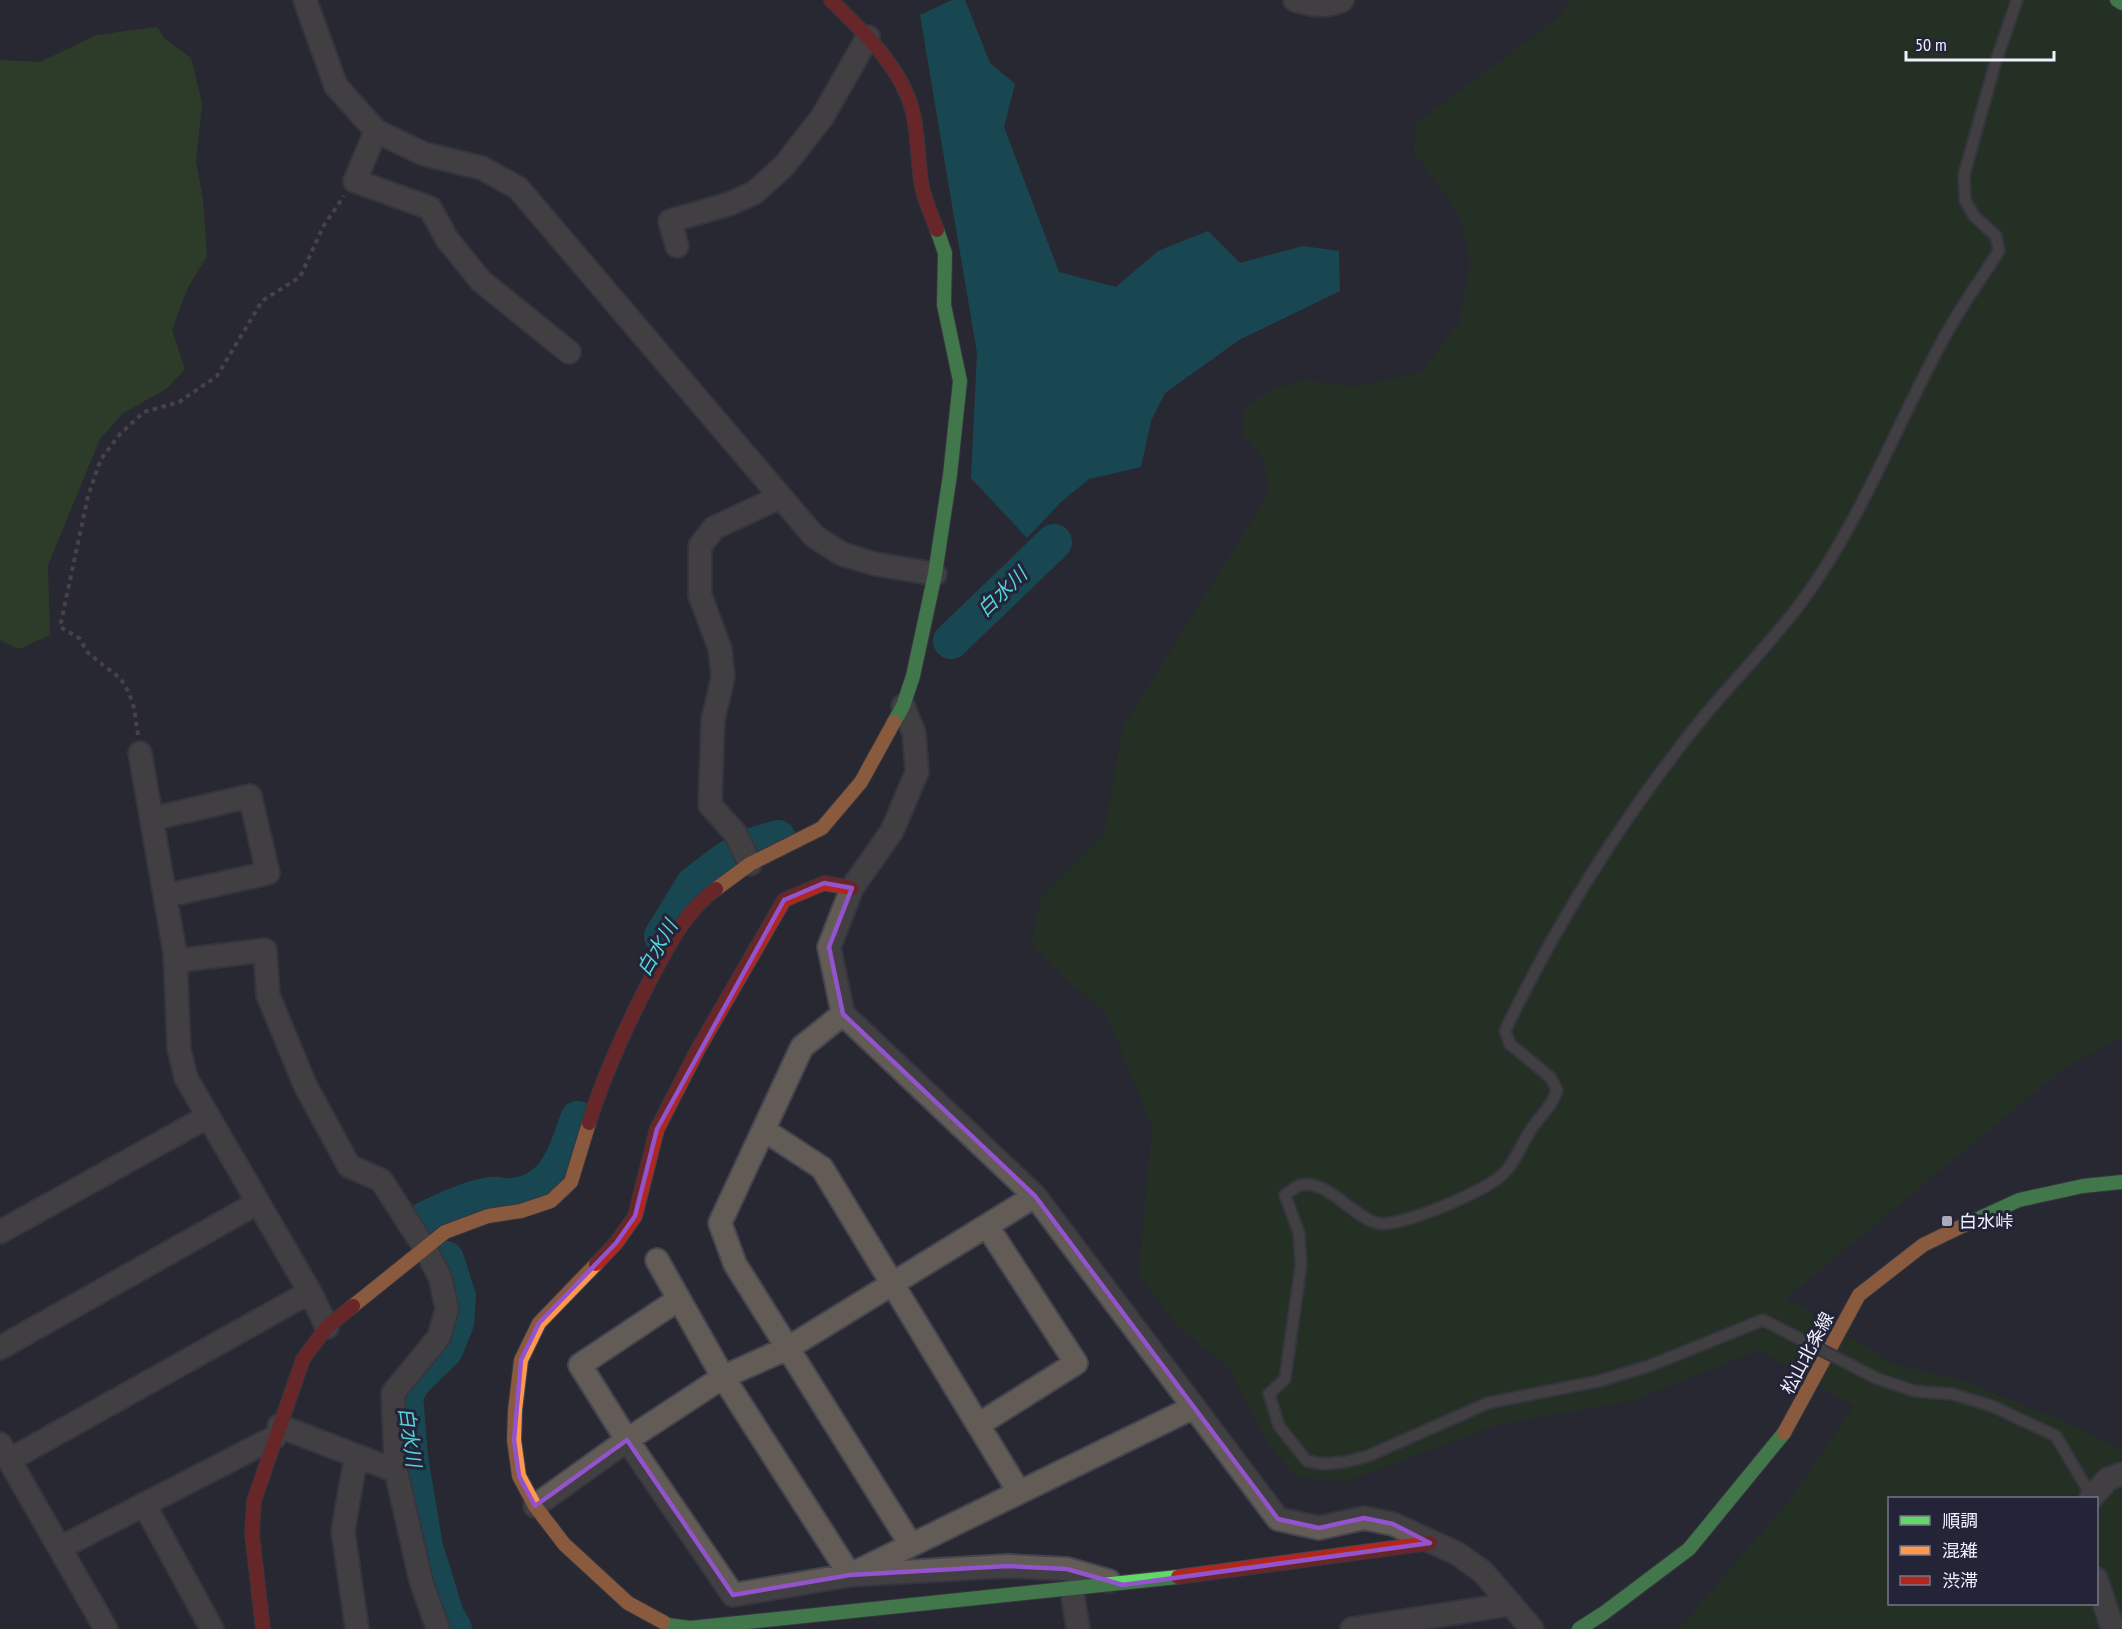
<svg xmlns="http://www.w3.org/2000/svg" width="2122" height="1629" viewBox="0 0 2122 1629" font-family="'PT Sans Narrow','Noto Sans JP',sans-serif">
<style>
.green{fill:#213b12;fill-rule:evenodd}
.forest{fill:#32561c}
.water{fill:#056e75}
.lines{fill:none;stroke-linecap:round;stroke-linejoin:round}
.river{stroke:#056e75;stroke-width:36}
.lane-casing{stroke:#45454f;stroke-width:14}
.street-casing{stroke:#45454f;stroke-width:26}
.fast-casing{stroke:#45454f;stroke-width:16}
.slow-casing{stroke:#45454f;stroke-width:16}
.jam-casing{stroke:#45454f;stroke-width:16}
.path{stroke:#686463;stroke-width:4;stroke-dasharray:4.5 4.5;stroke-linecap:butt}
.lane{stroke:#625b56;stroke-width:10}
.street{stroke:#625b56;stroke-width:22}
.fast{stroke:#63d668;stroke-width:14}
.slow{stroke:#ff974d;stroke-width:14}
.jam{stroke:#b3261e;stroke-width:14}
.lane-bridge-casing{stroke:#45454f;stroke-width:14;stroke-linecap:butt}
.lane-bridge{stroke:#625b56;stroke-width:10}
.marked{fill:none;stroke:#9253cc;stroke-width:4.5;stroke-linejoin:round}
.poi-dot{fill:#aaabb8;stroke:#232438;stroke-width:2}
.labels{text-anchor:middle;dominant-baseline:central;stroke-width:6;stroke-linejoin:round;paint-order:stroke}
.poi-label{font-size:18px;fill:#f0f1ff;stroke:#232438;text-anchor:start}
.street-label{font-size:18px;fill:#f0f1ff;stroke:#232438}
.water-label{font-size:20px;font-style:italic;fill:#55d3db;stroke:#232438}
</style>
<rect width="100%" height="100%" fill="#282833"/>
<path class="green" d="M1571 0H2122V1037L2063 1069 1786 1298 1894 1364 1960 1380 2063 1421 2122 1449V1629H1679L1794 1495 1854 1406 1759 1350 1634 1400 1497 1425 1347 1481 1297 1477 1268 1443 1228 1367 1178 1326 1139 1275 1152 1127 1106 1013 1068 981 1031 944 1041 897 1104 834 1123 727 1270 492 1263 458 1242 433 1245 407 1272 389 1305 380 1353 387 1422 372 1459 323 1471 263 1460 217 1440 186 1414 154 1415 124 1557 19ZM1890 1498H2096V1604H1890Z"/>
<path class="forest" d="M157 27 164 38 191 58 202 103 196 162 203 200 207 256 188 287 172 330 185 369 166 389 123 413 100 439 48 565 50 635 19 649 0 640V60L40 62 97 35Z"/>
<path class="water" d="M952 0H965L990 63 1015 84 1004 127 1059 272 1116 287 1158 251 1208 231 1240 263 1303 246 1339 251 1340 291 1239 340 1165 393 1151 421 1141 467 1089 479 1060 503 1027 538 971 478 977 353 920 15Z"/>
<g class="lines">
<path class="river" d="M951 641 1054 542
M662 936 694 884 727 859 754 845 778 838
M429 1229 424 1220C445 1210 467 1199 490 1195 498 1194 506 1197 513 1196 556 1191 566 1154 578 1119
M446 1259 458 1297 456 1323 445 1350 413 1381 405 1396 410 1457 425 1547 446 1615 454 1629"/>
<g class="lane-casing">
<path id="lane" d="M1763 1320 1649 1366 1599 1381 1488 1403 1368 1456 1345 1462 1324 1464 1307 1461 1279 1426 1269 1394 1285 1379 1301 1265 1299 1233 1285 1195C1290 1192 1296 1186 1301 1185 1327 1179 1353 1217 1377 1223 1398 1229 1488 1190 1503 1174 1515 1163 1521 1145 1530 1131 1539 1117 1552 1107 1557 1090L1551 1078 1510 1044 1505 1031C1555 926 1617 827 1689 735 1725 688 1768 648 1803 600 1862 519 1898 421 1946 334 1962 305 1981 279 1999 251L1996 236 1974 216 1965 200 1964 175 1995 64 2017 0
M1876 1378 1914 1391 1952 1394 1992 1406 2056 1436 2092 1497"/>
</g>
<g class="street-casing">
<path id="street" d="M305 0 336 86 376 131 355 181 430 208 447 239 481 281 569 352
M1295 0C1311 5 1327 8 1342 0
M376 131 424 154 482 168 518 188 814 536 842 554 875 564 935 574
M677 246 670 221 729 204 754 193 784 166 823 116 868 37
M903 706 914 733 917 772 892 831 852 888 829 947 843 1014 1035 1196 1278 1519 1319 1528 1364 1518 1393 1524 1458 1554 1483 1572 1532 1629
M140 753 175 953 179 1049 186 1078 310 1292 327 1327
M152 819 250 796 268 873 165 896
M750 864 735 833 710 805 713 720 723 677 720 649 700 595V546L714 528 780 497
M175 961 265 950 268 995 305 1085 349 1166 381 1180 425 1248 440 1277 447 1309 439 1337 393 1393 396 1471 421 1581 438 1629
M843 1014 802 1047 720 1223 735 1264 911 1545
M764 1130 822 1168 1019 1492
M0 1232 207 1117
M657 1260 723 1377 850 1575 1194 1407
M679 1299 580 1365 627 1440 733 1595 850 1575 1008 1566 1067 1569 1109 1581
M0 1348 257 1203
M978 1425 1076 1363 987 1226
M279 1426 396 1471
M0 1444 106 1629
M356 1456 343 1531 357 1629
M11 1459 310 1292
M2091 1498 2108 1479 2122 1474
M144 1504 212 1629
M535 1506 627 1440 723 1377 788 1348 1035 1196
M60 1548 275 1437
M2096 1579 2113 1629
M1072 1590 1078 1629
M1352 1629 1511 1604"/>
</g>
<g class="fast-casing">
<path id="fast" d="M2117 0 2122 3
M894 722 903 706 913 676 935 574 950 475 960 381 944 305 945 253 937 230
M1958 1228 2019 1200 2083 1186 2122 1182
M663 1622 668 1625 690 1628 1178 1577
M1579 1629 1604 1613 1689 1549 1784 1433"/>
</g>
<g class="slow-casing">
<path id="slow" d="M716 889 750 864 822 828 861 782 894 722
M596 1264 539 1323 521 1360 515 1410 514 1440 519 1476 535 1506 564 1544 628 1603 663 1622
M353 1306 445 1232 488 1216 521 1211 551 1201 571 1182 589 1123
M1784 1433 1859 1295 1923 1245 1958 1228"/>
</g>
<g class="jam-casing">
<path id="jam" d="M831 0C862 31 900 65 912 109 919 135 917 161 922 187 925 201 932 216 937 230
M589 1123C604 1074 625 1029 648 984 666 950 684 912 716 889
M596 1264 616 1243 635 1216 657 1129 698 1049 784 900 824 883 852 888
M1178 1577 1430 1543
M263 1629 252 1534 254 1501 303 1359 327 1327 353 1306"/>
</g>
<path class="path" d="M138 735 134 708 129 693 121 679 88 653 79 638 60 627 88 496 101 459 120 434 144 412 179 402 217 376 262 301 300 277 324 225 344 196"/>
<use href="#lane" class="lane"/>
<use href="#street" class="street"/>
<use href="#fast" class="fast"/>
<use href="#slow" class="slow"/>
<use href="#jam" class="jam"/>
<g class="lane-bridge-casing">
<path id="lane-bridge" d="M1763 1320 1876 1378"/>
</g>
<use href="#lane-bridge" class="lane-bridge"/>
</g>
<path d="M0 0H2122V1629H0ZM824 883 852 888 829 947 843 1014 1035 1196 1278 1519 1319 1528 1364 1518 1393 1524 1430 1543 1123 1585 1067 1569 1008 1566 850 1575 733 1595 627 1440 535 1506 519 1476 514 1440 521 1360 539 1323 616 1243 635 1216 657 1129 784 900Z" fill="#282833" fill-opacity=".55" fill-rule="evenodd"/>
<path class="marked" d="M824 883 852 888 829 947 843 1014 1035 1196 1278 1519 1319 1528 1364 1518 1393 1524 1430 1543 1123 1585 1067 1569 1008 1566 850 1575 733 1595 627 1440 535 1506 519 1476 514 1440 521 1360 539 1323 616 1243 635 1216 657 1129 784 900Z"/>
<rect class="poi-dot" x="1941" y="1215" width="12" height="12" rx="3"/>
<g class="labels">
<g class="poi-label">
<text x="1959" y="1221">白水峠</text>
</g>
<g class="street-label">
<text transform="translate(1807 1353) rotate(-62)">松山北条線</text>
</g>
<g class="water-label">
<text transform="translate(1002 592) rotate(-44)">白水川</text>
<text transform="translate(657 948) rotate(-60)">白水川</text>
<text transform="translate(410 1437) rotate(82)">白水川</text>
</g>
</g>
<rect x="1888" y="1497" width="210" height="108" fill="#232438" stroke="#757688" stroke-width="1.5"/>
<rect x="1900" y="1516" width="30" height="9" fill="#63d668" stroke="#757688" stroke-width="1.5"/>
<text x="1942" y="1527" font-size="18" fill="#f0f1ff">順調</text>
<rect x="1900" y="1546" width="30" height="9" fill="#ff974d" stroke="#757688" stroke-width="1.5"/>
<text x="1942" y="1557" font-size="18" fill="#f0f1ff">混雑</text>
<rect x="1900" y="1576" width="30" height="9" fill="#b3261e" stroke="#757688" stroke-width="1.5"/>
<text x="1942" y="1587" font-size="18" fill="#f0f1ff">渋滞</text>
<path d="M1906 51v9h148v-9" fill="none" stroke="#f0f1ff" stroke-width="3"/>
<text x="1915" y="51" font-size="18" fill="#f0f1ff" stroke="#232438" stroke-width="4.5" paint-order="stroke">50 m</text>
</svg>
